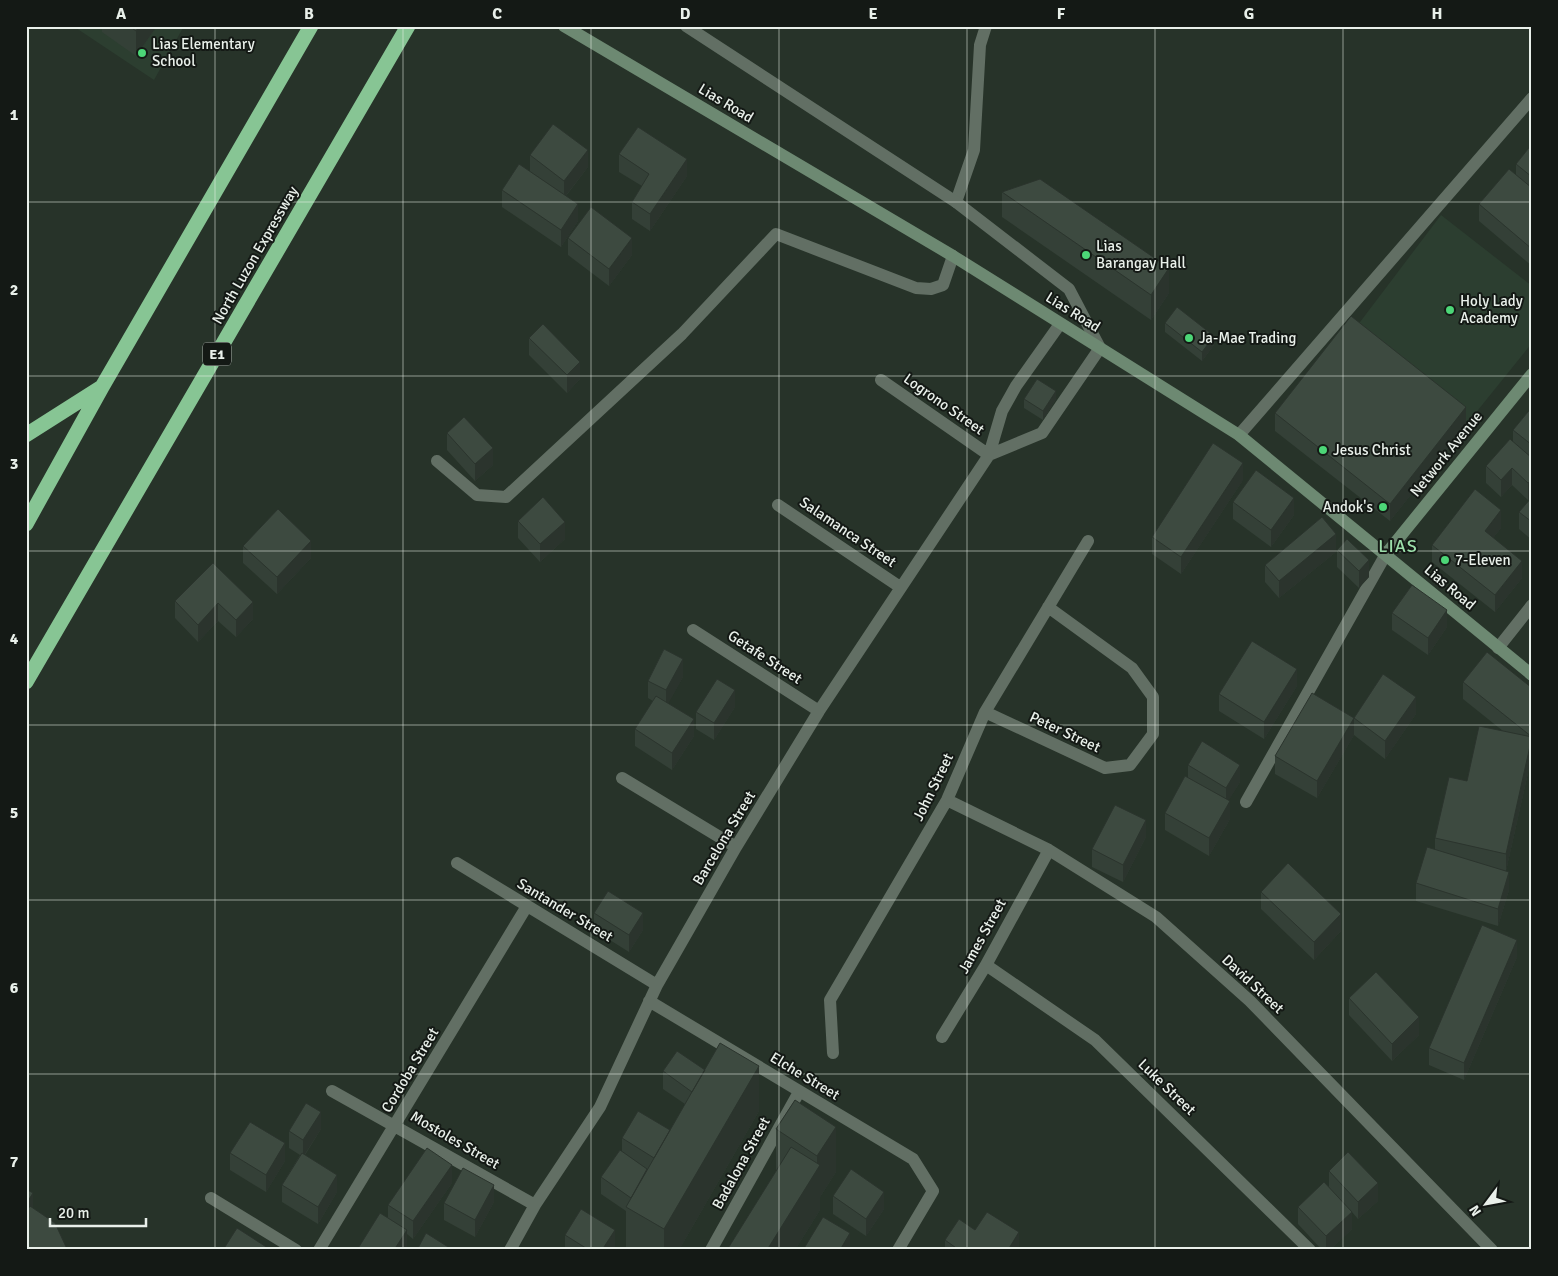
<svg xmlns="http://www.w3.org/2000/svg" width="1558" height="1276" viewBox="0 0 1558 1276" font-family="Signika,sans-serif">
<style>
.built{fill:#2c3e30}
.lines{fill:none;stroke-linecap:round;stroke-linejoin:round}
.lane{stroke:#626f64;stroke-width:12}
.street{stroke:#626f64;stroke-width:12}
.secondary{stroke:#6d8972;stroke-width:12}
.highway{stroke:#87c594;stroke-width:15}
.wall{fill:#344037}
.shaded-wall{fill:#2b342d}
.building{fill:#3d4a40;stroke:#2b342d}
.grid{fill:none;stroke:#e9f0ea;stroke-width:1;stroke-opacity:0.55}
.poi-dot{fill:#4cd677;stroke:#141915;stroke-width:2}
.labels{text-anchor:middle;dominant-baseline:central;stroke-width:4;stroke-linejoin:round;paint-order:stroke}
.shield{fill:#141915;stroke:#a9b0aa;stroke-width:1}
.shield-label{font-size:14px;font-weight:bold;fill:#e9f0ea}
.poi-label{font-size:15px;fill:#e9f0ea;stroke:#141915;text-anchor:start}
.street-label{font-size:15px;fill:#e9f0ea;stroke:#141915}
.quarter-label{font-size:18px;letter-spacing:1px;fill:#9cdfaa;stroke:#141915}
.neatline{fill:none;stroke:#e9f0ea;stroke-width:2}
.grid-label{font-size:16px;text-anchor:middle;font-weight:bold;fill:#e9f0ea}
</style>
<rect width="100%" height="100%" fill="#273329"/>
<path class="built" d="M73 26H184L154 80Z
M1441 215 1532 286V343L1466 425 1351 334Z"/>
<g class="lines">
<path class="lane" d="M956 202 974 150 980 45 986 26"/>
<path class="street" d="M686 26 956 202 1069 289 1100 348 1042 433 989 455
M881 380 989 455
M1239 435 1532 98
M437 461 477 495 506 497 682 334 776 234 916 288 931 289 943 285 953 256
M778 505 900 587
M693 630 819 711
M1498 648 1532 605
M985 712 1105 768 1130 765 1153 734V697L1132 668 1048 607
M622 778 736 847
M947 800 1049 850 1156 917 1250 1001 1492 1250
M1246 802 1386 554
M457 863 657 985
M986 965 1095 1040 1310 1250
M649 1001 913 1159 933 1191 898 1250
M942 1037 986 965 1049 850
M833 1053 830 1000 947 800 985 712 1088 541
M332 1091 535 1205
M211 1198 296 1250
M319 1250 527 906
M510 1250 535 1205 600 1107 657 985 736 847 819 711 989 455 1002 411 1016 386 1060 324
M711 1250 799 1092"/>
<path class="secondary" d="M564 26 953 256 1239 435 1532 675
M1386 554 1532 374"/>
<path class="highway" d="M26 435 100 388
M26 524 102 387 311 26
M26 682 408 26"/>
</g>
<path class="wall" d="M102 26H157L136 56 102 32Z
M1532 144V266L1479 221V204L1516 175V164Z
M619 154 687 176 650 231 632 219V202L642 186 619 172Z
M530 155 588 167 566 196 578 221 561 247 502 207V190L530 171Z
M1002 192 1169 293 1151 320 1002 217Z
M568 238 632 255 609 286 568 255Z
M1165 323 1214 345 1202 361 1165 332Z
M529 338 580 379 567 393 529 355Z
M1024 399H1056L1043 420 1024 408Z
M1532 407V496L1528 500 1512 485 1501 497 1486 483V466L1513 442V430Z
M1275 413 1466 425 1390 521 1275 431Z
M447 433 493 465 475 481 447 450Z
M1243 480 1181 574 1152 554V537Z
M1532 497V540L1519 529V512Z
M1233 502 1294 515 1271 547 1233 519Z
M518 521 565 539 540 562 518 538Z
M1501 528 1493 538 1522 578 1495 612 1432 562V545Z
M243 546 311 558 277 594 243 563Z
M1337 550 1369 577 1359 588 1337 567Z
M1336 552 1279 598 1265 582V565Z
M213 563 253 619 236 637 218 621 198 642 175 618V601Z
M1392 613 1447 627 1428 655 1392 630Z
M683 677 668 703 694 736 672 770 635 746V729L653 701 648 698V681Z
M1463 682 1532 688V755L1506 871 1501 870 1509 890 1498 926 1416 901V883L1435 849V838L1467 781 1503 731 1463 699Z
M1297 686 1264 739 1219 711V694Z
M735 707 714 740 696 729V712Z
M1416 714 1385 759 1354 735 1317 798 1275 774V756L1354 718Z
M1188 765 1240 782 1228 801 1230 819 1209 856 1165 830V813L1188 778Z
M1146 837 1123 882 1092 867V849Z
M1261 892 1341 931 1314 960 1261 909Z
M594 913 643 930 629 952 594 930Z
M1517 957 1464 1080 1429 1065V1048Z
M1349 998 1419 1035 1392 1061 1349 1015Z
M663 1071 759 1111 679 1250H626V1211L601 1194V1177L622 1151V1138L670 1130 685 1104 663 1089Z
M795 1100 836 1172 820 1197V1210L795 1250H727L776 1171V1129Z
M321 1129 305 1155 337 1192 318 1224 282 1202V1185L300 1155 289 1148V1131Z
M230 1153 285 1161 266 1192 230 1170Z
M1329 1171 1378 1201 1358 1219 1352 1212V1229L1330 1250H1322L1298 1224V1207L1329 1187Z
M452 1183 413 1239 407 1234V1247L405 1250H357L388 1218V1205Z
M833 1196 884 1209 866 1236 833 1214Z
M494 1202 475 1237 444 1220V1203Z
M975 1230 1019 1249V1250H945V1240Z
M565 1235 615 1248 613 1250H565Z"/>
<path class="shaded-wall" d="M139 26H157L136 56V31Z
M588 150V167L564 198V181Z
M687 159V176L650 231V214Z
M578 204V221L561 247V230Z
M632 238V255L609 286V269Z
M1169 268V293L1151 320V295Z
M1214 336V345L1202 361V352Z
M580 362V379L567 393V375Z
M1056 391V399L1043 420V411Z
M1466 407V425L1390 521V504Z
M493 448V465L475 481V464Z
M1243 463V480L1181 574V557Z
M1512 468V485L1501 497V480Z
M1532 479V496L1528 500V483Z
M1294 498V515L1271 547V530Z
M1501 510V528L1485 548V531Z
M565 522V539L540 562V544Z
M1336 534V552L1279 598V581Z
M311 541V558L277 594V577Z
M1369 560V577L1359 588V571Z
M1522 561V578L1495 612V595Z
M253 602V619L236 637V620Z
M218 603V621L198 642V625Z
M1447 610V627L1428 655V638Z
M683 659V677L666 708V690Z
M1297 669V686L1264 739V722Z
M735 690V707L714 740V723Z
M1416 697V714L1385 759V741Z
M1354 718V735L1317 798V781Z
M694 719V736L672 770V753Z
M1532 738V755L1506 871V854Z
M1240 765V782L1226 805V788Z
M1230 801V819L1209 856V838Z
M1146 820V837L1123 882V865Z
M1509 872V890L1498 926V909Z
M643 913V930L629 952V935Z
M1341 914V931L1314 960V942Z
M1517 940V957L1464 1080V1063Z
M1419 1017V1035L1392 1061V1044Z
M759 1066V1111L679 1250H664V1229Z
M321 1112V1129L303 1157V1140Z
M836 1127V1172L820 1197V1210L795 1250H767L817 1169V1156Z
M285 1143V1161L266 1192V1175Z
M452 1165V1183L413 1239V1221Z
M337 1175V1192L318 1224V1207Z
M1378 1183V1201L1358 1219V1202Z
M494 1185V1202L475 1237V1220Z
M884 1192V1209L866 1236V1219Z
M33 1193V1210L26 1221V1204Z
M1352 1212V1229L1330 1250H1326V1236Z
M407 1230V1247L405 1250H394Z
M615 1230V1248L613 1250H602Z
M1019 1232V1250H1008Z
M850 1233V1250H840Z"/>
<path class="building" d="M129 26H139L136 31Z
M553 124 588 150 564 181 530 155Z
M638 127 687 159 650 214 632 202 649 174 619 154Z
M1532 144V177L1516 164Z
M519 164 578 204 561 230 502 190Z
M1509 169 1532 188V249L1479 204Z
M1040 179 1169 268 1151 295 1002 192Z
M591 207 632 238 609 269 568 238Z
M1177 307 1214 336 1202 352 1165 323Z
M1351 316 1466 407 1390 504 1275 413Z
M543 324 580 362 567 375 529 338Z
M1037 379 1056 391 1043 411 1024 399Z
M1532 407V445L1513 430Z
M464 417 493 448 475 464 447 433Z
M1510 439 1532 458V479L1528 483 1512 468 1501 480 1486 466Z
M1213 443 1243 463 1181 557 1152 537Z
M1256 470 1294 498 1271 530 1233 502Z
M1475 489 1501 510 1485 531 1522 561 1495 595 1432 545Z
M543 497 565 522 540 544 518 521Z
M1532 497V522L1519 512Z
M278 509 311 541 277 577 243 546Z
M1322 517 1336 534 1279 581 1265 565Z
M1347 539 1369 560 1359 571 1337 550Z
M213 563 253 602 236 620 218 603 198 625 175 601Z
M1412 585 1447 610 1428 638 1392 613Z
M1252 641 1297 669 1264 722 1219 694Z
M664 649 683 659 666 690 648 681Z
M1487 652 1532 688V737L1463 682Z
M1383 674 1416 697 1385 741 1354 718 1317 781 1275 756 1312 693 1354 718Z
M717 679 735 690 714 723 696 712Z
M656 696 694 719 672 753 635 729Z
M1479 726 1532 737 1506 854 1435 838 1449 777 1467 781Z
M1202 741 1240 765 1226 788 1188 765Z
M1185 776 1230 801 1209 838 1165 813Z
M1115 805 1146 820 1123 865 1092 849Z
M1427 847 1509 872 1498 909 1416 883Z
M1288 863 1341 914 1314 942 1261 892Z
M608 891 643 913 629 935 594 913Z
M1482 925 1517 940 1464 1063 1429 1048Z
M1376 972 1419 1017 1392 1044 1349 998Z
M720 1043 759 1066 664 1229 626 1207Z
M677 1051 705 1070 692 1092 663 1071Z
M795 1100 836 1127 817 1156 776 1129Z
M306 1103 321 1112 303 1140 289 1131Z
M638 1111 670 1130 654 1158 622 1138Z
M250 1122 285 1143 266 1175 230 1153Z
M791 1147 820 1165 767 1250H727Z
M427 1148 452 1165 413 1221 388 1205Z
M620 1150 647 1169 631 1198 601 1177Z
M1348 1152 1378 1183 1358 1202 1329 1171Z
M302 1153 337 1175 318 1207 282 1185Z
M463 1168 494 1185 475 1220 444 1203Z
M851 1169 884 1192 866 1219 833 1196Z
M1324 1182 1352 1212 1326 1236 1298 1207Z
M26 1189 33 1193 26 1204Z
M30 1206 55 1223 67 1249 66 1250H26V1212Z
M581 1209 615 1230 602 1250H589L565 1235Z
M987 1212 1019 1232 1008 1250H959L945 1240 959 1219 975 1230Z
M380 1213 407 1230 394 1250H357Z
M823 1217 850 1233 840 1250H803Z
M237 1228 268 1248 267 1250H223Z
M426 1233 453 1250H417Z"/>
<path class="grid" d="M215 26V1250M403 26V1250M591 26V1250M779 26V1250M967 26V1250M1155 26V1250M1343 26V1250M26 202H1532M26 376H1532M26 551H1532M26 725H1532M26 900H1532M26 1074H1532"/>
<g class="poi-dot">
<circle cx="142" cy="53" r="5"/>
<circle cx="1086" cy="255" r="5"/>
<circle cx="1450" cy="310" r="5"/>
<circle cx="1189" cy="338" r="5"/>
<circle cx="1323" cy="450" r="5"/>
<circle cx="1383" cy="507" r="5"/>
<circle cx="1445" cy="560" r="5"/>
</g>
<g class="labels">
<rect class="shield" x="203" y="342.5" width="28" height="23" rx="4"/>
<g class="shield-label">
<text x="217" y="354">E1</text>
</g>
<g class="poi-label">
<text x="152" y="44">Lias Elementary<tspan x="152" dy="17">School</tspan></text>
<text x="1096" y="246">Lias<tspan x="1096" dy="17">Barangay Hall</tspan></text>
<text x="1460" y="301">Holy Lady<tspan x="1460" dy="17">Academy</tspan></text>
<text x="1199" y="338">Ja-Mae Trading</text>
<text x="1333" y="450">Jesus Christ</text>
<text x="1373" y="507" text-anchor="end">Andok's</text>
<text x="1455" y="560">7-Eleven</text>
</g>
<g class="street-label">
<text transform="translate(726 103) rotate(31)">Lias Road</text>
<text transform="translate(255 255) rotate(-60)">North Luzon Expressway</text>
<text transform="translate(1073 312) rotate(32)">Lias Road</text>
<text transform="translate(944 404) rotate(35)">Logrono Street</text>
<text transform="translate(1446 454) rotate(-51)">Network Avenue</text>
<text transform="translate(848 532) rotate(34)">Salamanca Street</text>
<text transform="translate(1450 587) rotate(40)">Lias Road</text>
<text transform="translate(765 657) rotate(33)">Getafe Street</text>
<text transform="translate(1065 732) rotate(25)">Peter Street</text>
<text transform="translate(933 787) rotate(-64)">John Street</text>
<text transform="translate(724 838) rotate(-59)">Barcelona Street</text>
<text transform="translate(565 910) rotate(31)">Santander Street</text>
<text transform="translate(982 936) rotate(-61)">James Street</text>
<text transform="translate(1253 984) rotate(43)">David Street</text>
<text transform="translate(410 1070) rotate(-59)">Cordoba Street</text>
<text transform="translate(805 1076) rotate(31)">Elche Street</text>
<text transform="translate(1167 1087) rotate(44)">Luke Street</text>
<text transform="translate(455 1140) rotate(30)">Mostoles Street</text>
<text transform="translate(741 1163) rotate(-61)">Badalona Street</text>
</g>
<g class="quarter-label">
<text x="1398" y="546">LIAS</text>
</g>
</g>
<rect width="1558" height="1276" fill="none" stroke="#141915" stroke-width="55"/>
<g transform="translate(1486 1204) rotate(238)" stroke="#141915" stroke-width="4" paint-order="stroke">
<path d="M0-4L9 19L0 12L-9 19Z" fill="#e9f0ea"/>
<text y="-8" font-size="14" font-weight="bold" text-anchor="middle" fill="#e9f0ea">N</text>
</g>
<path d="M50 1218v8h96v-8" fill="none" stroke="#e9f0ea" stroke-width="2.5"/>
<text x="58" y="1218" font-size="15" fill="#e9f0ea" stroke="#141915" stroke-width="4" paint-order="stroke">20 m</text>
<rect x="28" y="28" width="1502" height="1220" class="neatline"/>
<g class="grid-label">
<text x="121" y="19">A</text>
<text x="309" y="19">B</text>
<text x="497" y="19">C</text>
<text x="685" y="19">D</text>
<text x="873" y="19">E</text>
<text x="1061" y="19">F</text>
<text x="1249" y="19">G</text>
<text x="1437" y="19">H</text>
<text x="14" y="120">1</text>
<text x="14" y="295">2</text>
<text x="14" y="469">3</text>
<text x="14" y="644">4</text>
<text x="14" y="818">5</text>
<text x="14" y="993">6</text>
<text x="14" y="1167">7</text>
</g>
</svg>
